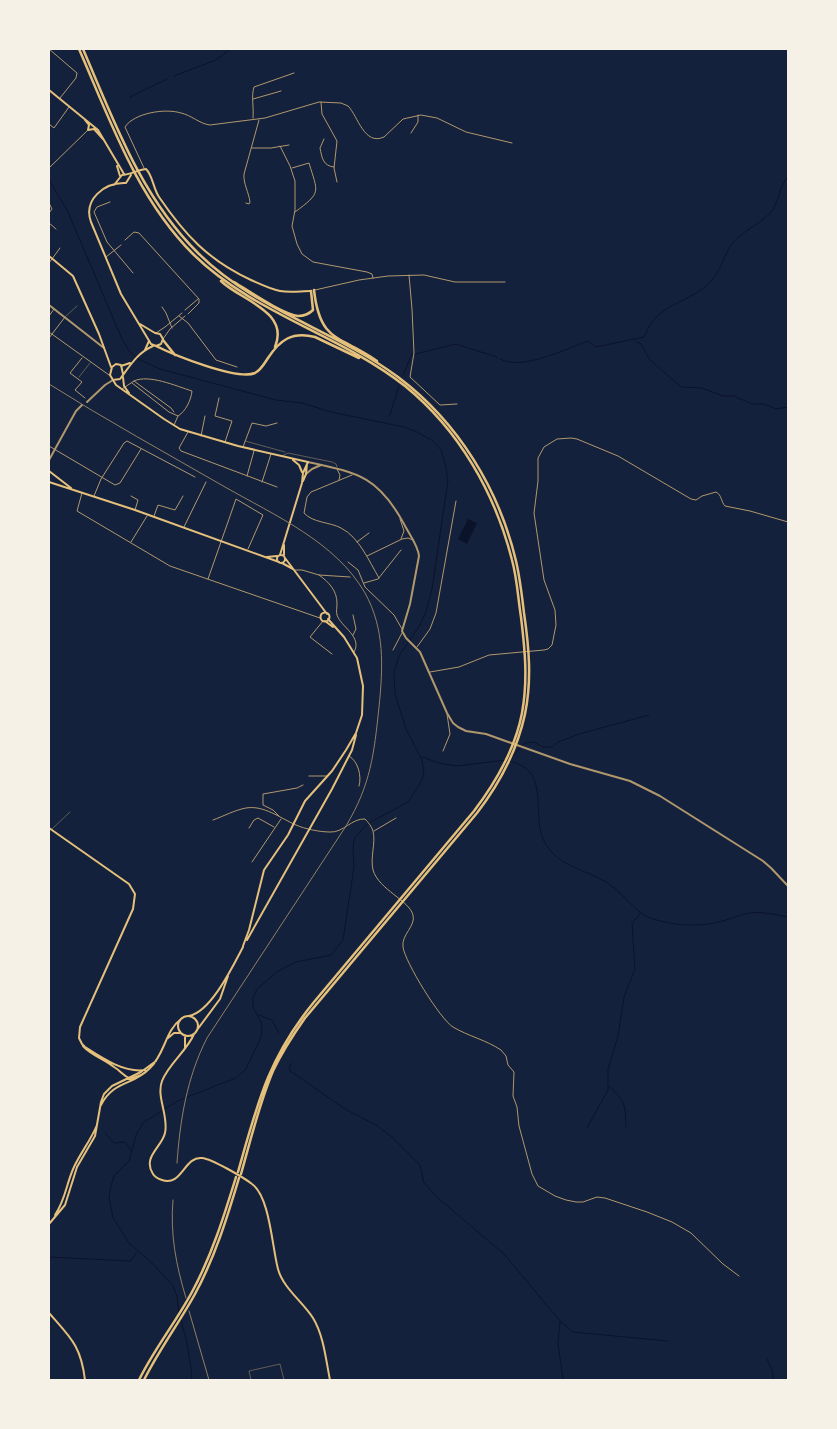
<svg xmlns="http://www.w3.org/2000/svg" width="837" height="1429" viewBox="0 0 837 1429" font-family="'Varela Round',sans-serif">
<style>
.water{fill:#0b132b}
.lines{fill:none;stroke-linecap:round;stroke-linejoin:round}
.stream{stroke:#0b132b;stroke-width:1}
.service{stroke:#b1986c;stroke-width:0.5}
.minor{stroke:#b1986c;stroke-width:1}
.tertiary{stroke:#b1986c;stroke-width:2}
.secondary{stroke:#e5c07b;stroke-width:2}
.motorway{stroke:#e5c07b;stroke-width:2.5}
.rail{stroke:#918062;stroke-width:1}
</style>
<rect width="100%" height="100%" fill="#14213d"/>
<path class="water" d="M468 519 477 523 467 544 458 539Z"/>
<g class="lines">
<path class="stream" d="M174 76 216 60 230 49
M130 97 167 79
M49 180 68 212 122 339 129 351 138 359 160 369 276 400 302 403 331 412 404 427 417 432 433 441 441 450 445 463 448 480 432 589 426 612 420 625 399 656 394 672 395 694 406 729 422 760 424 774 420 784 408 802 367 824 354 839 353 849 354 867 343 940 331 955 296 962 278 971 257 989 253 998V1007L262 1024 261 1037 246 1069 236 1078 177 1101 143 1123 136 1135 129 1161 114 1176 111 1186 109 1198 113 1218 129 1243 153 1264 173 1286 177 1296 179 1314
M636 341 641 344 650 360 681 387 702 388 723 396H734L752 404H764L776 409 788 407
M415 354 456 344 497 357
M500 359C523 371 565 349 588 341L596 347 644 337C647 332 648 327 651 323 665 303 694 300 710 282 722 269 723 258 731 245 739 233 762 223 772 211 779 201 780 184 788 177
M403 375 412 354
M390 415 399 386
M422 757 439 763 456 766 506 760
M512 757 525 743 534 742 543 747H552L558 742 579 734 649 715
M510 761C514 763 520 764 524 767 546 780 533 821 544 841 557 866 584 869 606 882 622 891 634 912 650 918 672 925 691 927 714 923 726 921 738 915 750 913 762 911 777 915 788 917
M259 1015 272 1020 279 1033
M291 1063 289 1070 345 1109 376 1125 392 1137 420 1165 424 1183 438 1198 504 1254 560 1321 573 1332 668 1341
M609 1086C626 1102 625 1104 626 1127
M587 1128 608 1090V1069L618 1036 624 997 635 969 632 923 640 914
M105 1133 114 1143 125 1142 132 1152
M49 1257 131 1261 136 1253
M181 1320 187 1343 192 1376 191 1380
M560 1322 558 1343 563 1380
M767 1359 772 1370 774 1380"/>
<path class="service" d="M66 316 77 306
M79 377 90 363
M245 441 285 452
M282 456 288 453 332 462 336 464 337 467
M52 829 70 812
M251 1380 249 1371 280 1364 284 1380"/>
<path class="minor" d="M49 49 77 73 76 78 60 98
M253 99 281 91
M321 102 322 114 337 141 334 168 337 182
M253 118C254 107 251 97 254 87L294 73
M49 124 54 128 69 107
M411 133 418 122V115
M324 139 320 148C322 158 323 166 334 167
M280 146 290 166 295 181V210L292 226 297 244 302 254 313 262 367 272 372 274 373 278
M252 148H271L289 145
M49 168 88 130
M144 168 125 127C134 113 165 108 181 113 191 115 200 124 210 125L265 118 319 102 341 103 348 106C358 116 364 146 384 137L403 119 421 115 437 118 466 132 512 143
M292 168 309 163C318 193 322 192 295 212
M110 202 97 207 94 212 107 242 133 273
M49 203 52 209 49 213
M246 203 249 204 250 202C249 193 243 183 244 174L259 120
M49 223 56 229
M125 240 134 232 139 233 199 299V303L188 314
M106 257 121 245
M49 263 60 248
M409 275 412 309 414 353 410 377 440 405 457 404
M315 290 359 280 388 276 424 275 455 282H505
M162 307 166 313 172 328
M185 310 198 299
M49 316 54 309
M179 316 188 323 216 360 237 367
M49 332 109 375
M156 333 165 327 182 313
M49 338 65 317
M163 339 170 329 185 316
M82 358 70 373 82 382 75 390 85 398
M134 381 171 408 174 412
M122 389 134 381C149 374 176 386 192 391 191 400 186 411 178 416L169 412 132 383
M219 398 215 416 232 421 225 442
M174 425 178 416
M188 432 179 448 181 451 277 487
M201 436 205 416
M49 446 115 485 120 483 141 449
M243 447 252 423 266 426 277 423
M337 469 340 475 339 480
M352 475 311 492 307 497 304 513C313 523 330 522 341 528 359 537 369 561 379 578
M247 476 254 451
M262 482 271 454
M82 493 77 511 170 566 320 618
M94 496 101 479 124 443 127 441 195 477
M131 496 138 500 135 510
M154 516 158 505 175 510 183 496
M400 519 404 531 401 539
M184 527 206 482
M131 542 147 516
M357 542 369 533
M367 556 402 539 408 538 413 540
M348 562 358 570 365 587 394 615 402 629
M295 570H302L319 575 350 577
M319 575C329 582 337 591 337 603 337 607 336 612 337 615 341 627 363 637 354 652
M208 579 236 499 263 515 248 549
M364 583 378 579 401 550
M323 621 310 637 332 654
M353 635 356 629 353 615
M417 647 430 629 436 613 456 501
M393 650 402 633
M430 672 459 667 489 655 544 650 548 649 552 645 556 625 555 610 544 580 534 513 538 481V458L544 447 557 439 571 438 577 439 618 456 691 499 696 500 702 496 716 492C722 495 721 502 725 506L750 511 788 522
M443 751 450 734 447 714
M349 756C358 761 362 776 359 786
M309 776H327
M279 816 273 810 263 805V794L297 788 303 785
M213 820C224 816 235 810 246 808 264 805 280 818 296 825 305 829 320 832 330 832 343 833 352 818 365 819 368 822 372 827 373 831 376 843 370 857 373 870 379 890 409 900 413 915 416 926 401 935 403 947 405 962 440 1019 453 1027 468 1036 486 1040 501 1050L506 1056 508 1065 514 1072 513 1096 517 1107 519 1126 532 1174 538 1186 555 1196 566 1200 576 1202H583L597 1197 605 1198 647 1212 672 1222 691 1233 723 1264 739 1276
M249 828 254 820 258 818 274 827
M374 831 396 818
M252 862 281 819"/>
<path class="tertiary" d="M49 305 104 348
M87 402 105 385 113 380
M49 460 76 411 82 405
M308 462C358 473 378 476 404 524 409 534 418 545 419 556L410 604 402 631 406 638 420 652 447 713 453 723 458 727 466 731 486 734 570 764 630 781 660 796 763 861 771 868 788 886
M306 474 312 469 321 465"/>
<path class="secondary" d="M49 90 98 130 124 174
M85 120 89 125 88 130 94 129 103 139
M117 166 120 176
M131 175 126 183C104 182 83 200 91 222L121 294 151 344 156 346 161 344 163 339 160 334 155 333 140 324
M114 185 122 175C130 175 140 169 146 169 153 176 153 188 159 197 185 235 208 260 251 280 260 284 270 289 280 291 290 293 301 291 311 291
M49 256 73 276 99 334 111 367
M145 350 149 341
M121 366 130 363
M123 374 121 365 116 364 112 367 110 375 116 385 164 419 180 429 238 446 308 462
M123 377 124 386 129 393
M113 380 120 379C130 366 137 353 153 346
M293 460 299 465 302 472
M49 471 71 488
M303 481 306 474 307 464
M49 482 135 510 279 562
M280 555 302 483 303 473 308 462
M284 555V545
M277 559a4 4 0 1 1 8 0a4 4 0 1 1-8 0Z
M267 557 277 556
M285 558 327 614
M282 563 293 569
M320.5 617a4.5 4.5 0 1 1 9 0a4.5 4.5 0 1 1-9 0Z
M325 621 333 627
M49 828 129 884 135 894 133 909 80 1027 79 1038 82 1044 85 1047C102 1058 124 1073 145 1070
M247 940 332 789 352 750 356 735
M243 946 249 930 264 870 288 835 305 801 332 771 346 750 356 733 362 715 363 686 357 658 344 637 328 619
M189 1016C211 1012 233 966 243 947
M178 1026a10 10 0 1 1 20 0a10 10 0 1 1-20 0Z
M197 1030 220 999 228 976
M194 1034C187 1051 169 1063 162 1081 156 1097 169 1116 165 1133 162 1147 142 1157 153 1174 155 1177 159 1179 162 1180 182 1187 184 1156 202 1158 212 1159 243 1177 252 1184 270 1197 272 1247 278 1269 283 1288 303 1302 313 1318 324 1336 326 1361 330 1380
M168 1038 174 1033H181
M83 1046C91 1055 104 1059 114 1067 121 1071 123 1076 131 1079L141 1075
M185 1048V1035
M101 1105C114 1080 133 1086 150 1068 165 1054 165 1031 181 1019
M55 1215C66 1199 66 1184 74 1167 81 1152 91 1140 97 1125
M49 1224 65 1205 77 1167 95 1136 101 1102 104 1094 112 1086 141 1072 156 1061
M49 1313C71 1338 81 1346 85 1380"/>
<path class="motorway" d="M79 49C110 120 137 198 193 254 254 314 339 334 405 386 459 430 495 493 512 560 517 578 518 598 521 617 525 650 528 680 522 713 515 750 496 782 474 811L314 1002C268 1058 257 1105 238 1172
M83 49C114 121 141 197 198 253 255 310 335 330 398 377 458 422 499 489 516 561 520 578 522 596 524 613 529 647 532 680 525 714 517 751 500 783 477 813L305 1018C293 1035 282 1052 273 1071 259 1104 251 1139 241 1174
M221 281C240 300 290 311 275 347
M234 282C249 291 282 314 298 316 304 316 309 314 313 310L311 291
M314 290C320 344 341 335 377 361
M163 340 175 355
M156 346C174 355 238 381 255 373 261 370 264 364 268 358 280 340 292 331 315 337L359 358
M139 1380C154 1349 176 1322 192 1292 212 1255 224 1216 236 1177
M144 1380C159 1350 179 1323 195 1294 215 1257 227 1218 239 1178"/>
<path class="rail" d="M49 384C106 420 166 453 225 487 274 515 336 542 365 593 385 629 383 667 379 707 374 754 371 784 346 826L207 1038C187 1077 180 1120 177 1163
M173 1200C170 1234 176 1265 186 1298
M189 1311 209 1380"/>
</g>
<rect width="837" height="1429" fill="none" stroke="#f6f1e7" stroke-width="100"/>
</svg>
